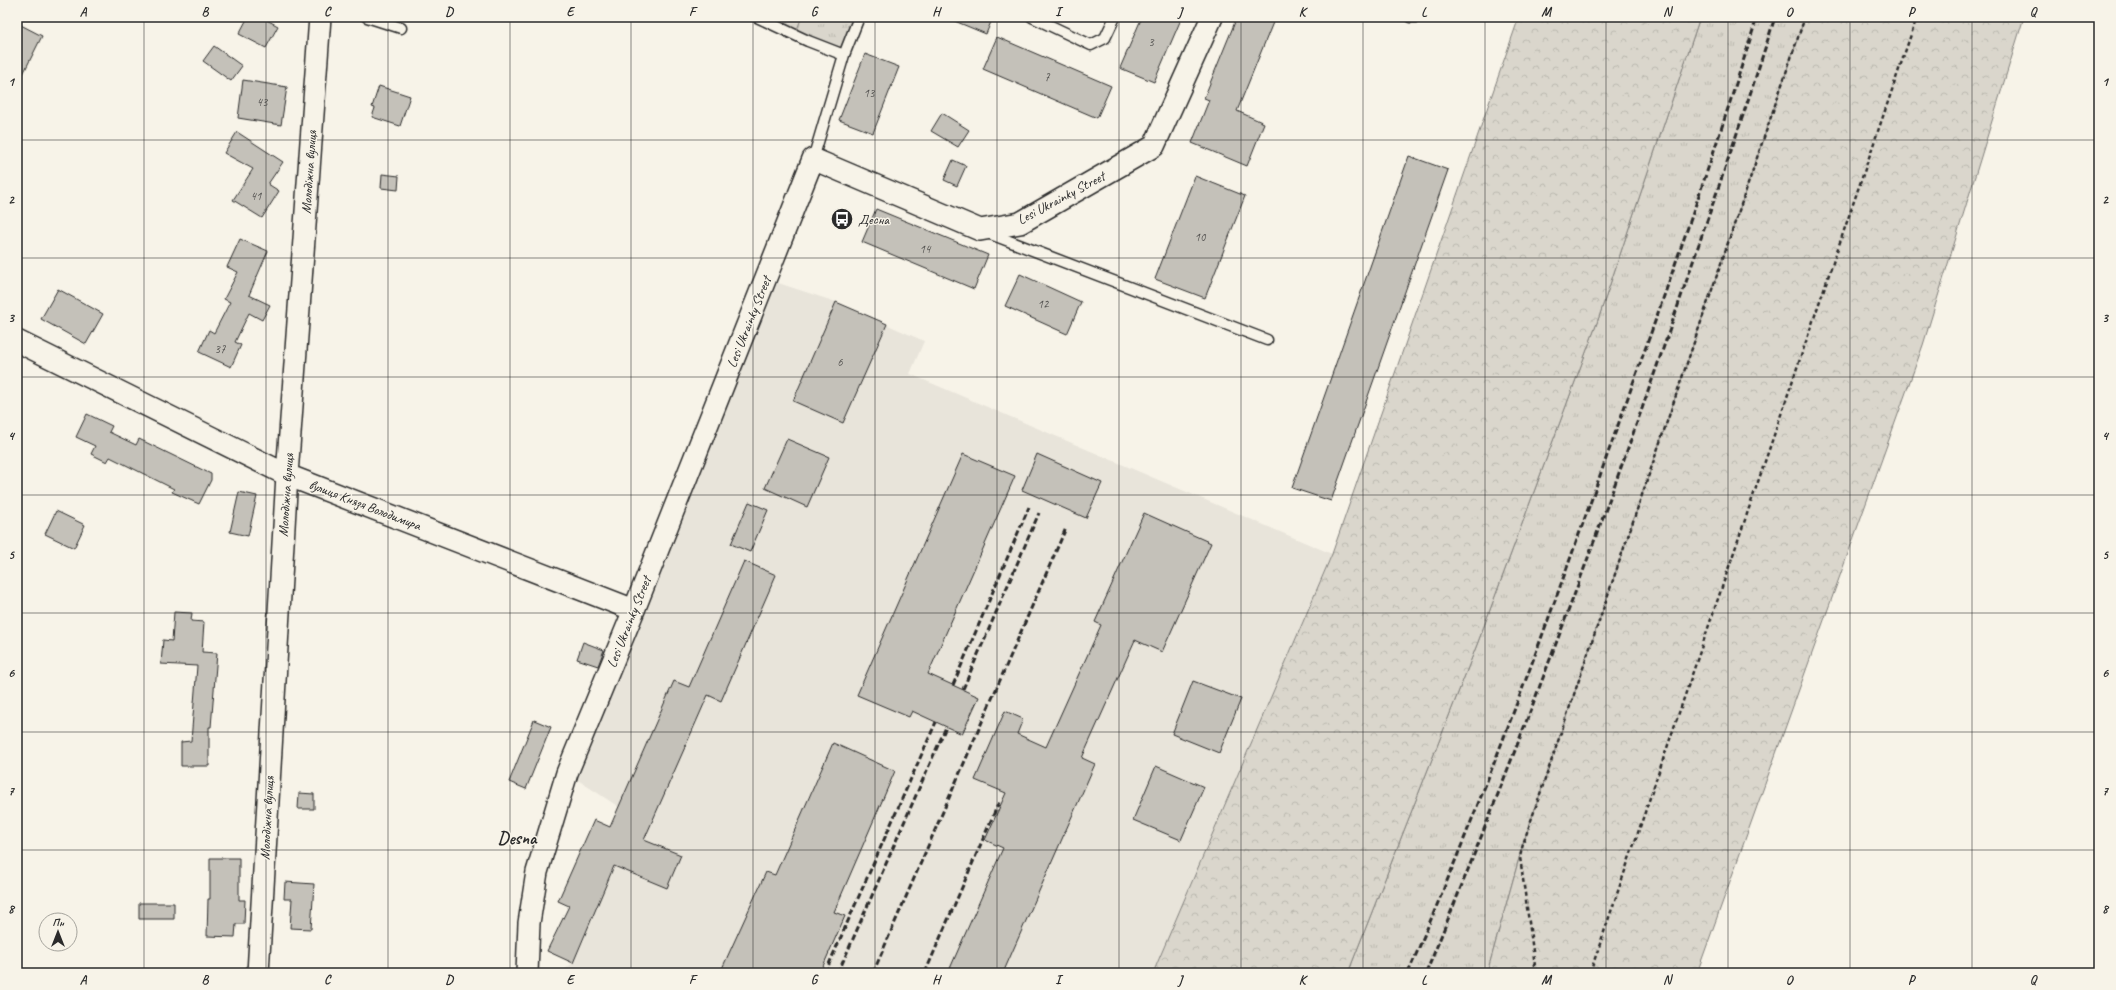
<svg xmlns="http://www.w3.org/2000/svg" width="2116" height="990" viewBox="0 0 2116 990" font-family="Caveat,sans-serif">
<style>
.built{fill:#e8e4da}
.grass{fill:url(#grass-tufts);stroke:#82807c}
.forest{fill:url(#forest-crowns);stroke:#82807c}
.building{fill:#c4c1b9;stroke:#2b2b2b}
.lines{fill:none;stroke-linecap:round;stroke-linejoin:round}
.service-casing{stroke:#2b2b2b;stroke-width:13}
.minor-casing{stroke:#2b2b2b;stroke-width:24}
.path{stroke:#2b2b2b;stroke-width:2.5;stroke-dasharray:4 3;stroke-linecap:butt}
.service{stroke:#f7f3e8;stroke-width:10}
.minor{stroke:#f7f3e8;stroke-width:21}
.rail{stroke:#2b2b2b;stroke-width:3;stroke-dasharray:6 3;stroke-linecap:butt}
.grid{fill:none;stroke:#2b2b2b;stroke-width:1;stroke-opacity:0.55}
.labels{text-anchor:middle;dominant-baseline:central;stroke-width:3;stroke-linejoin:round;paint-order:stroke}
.number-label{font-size:12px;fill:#51504e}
.street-label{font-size:14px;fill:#2b2b2b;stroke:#f7f3e8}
.poi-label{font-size:14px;fill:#2b2b2b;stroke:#f7f3e8;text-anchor:start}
.district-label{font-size:18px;font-weight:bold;fill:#2b2b2b;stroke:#f7f3e8}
.neatline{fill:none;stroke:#2b2b2b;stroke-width:1.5}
.grid-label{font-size:13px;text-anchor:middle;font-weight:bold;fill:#2b2b2b}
</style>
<defs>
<pattern id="grass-tufts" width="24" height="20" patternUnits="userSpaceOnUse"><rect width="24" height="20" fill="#dad6cc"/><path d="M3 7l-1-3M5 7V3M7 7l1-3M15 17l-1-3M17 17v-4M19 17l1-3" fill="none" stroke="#bbb8af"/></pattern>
<pattern id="forest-crowns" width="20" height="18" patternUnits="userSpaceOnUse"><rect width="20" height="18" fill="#dad6cc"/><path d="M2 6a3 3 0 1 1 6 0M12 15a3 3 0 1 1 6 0" fill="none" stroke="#bbb8af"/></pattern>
</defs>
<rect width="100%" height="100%" fill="#f7f3e8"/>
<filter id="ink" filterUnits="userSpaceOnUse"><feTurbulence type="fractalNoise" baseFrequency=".025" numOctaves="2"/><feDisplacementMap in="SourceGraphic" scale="8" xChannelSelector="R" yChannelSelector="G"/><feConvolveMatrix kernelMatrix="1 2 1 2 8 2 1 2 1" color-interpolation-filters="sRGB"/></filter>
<g filter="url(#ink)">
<path class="built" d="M766 279 836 302 924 341 910 374 1332 554 1153 973H560L573 963 584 939 591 916 619 807 567 773Z"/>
<path class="grass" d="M757 17H859L844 55Z
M1700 17H1805L1523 844 1487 973H1348L1478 642 1598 320Z"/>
<path class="forest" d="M757 17H798L801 19 795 35Z
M1519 17H1700L1598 320 1478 642 1348 973H1153L1332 554Z
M1805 17H2024L1923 345 1697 973H1487L1523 844Z"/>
<path class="building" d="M248 17H261L278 26 266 48 239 34Z
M945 17H993L986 34Z
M1142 17H1182L1154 82 1120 68Z
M1237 17H1266L1274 20 1237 111 1264 123 1247 166 1192 143 1209 100 1204 98Z
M17 23 42 36 17 86Z
M997 37 1111 86 1097 118 983 69Z
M214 46 242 66 231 81 203 61Z
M865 54 899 67 873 133 839 120Z
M243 80 287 87 281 125 238 118Z
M379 86 410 96 400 126 372 117 375 108 372 107Z
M942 113 969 130 958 147 931 131Z
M237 132 283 162 268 184 279 191 262 218 233 200 253 169 224 153Z
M1409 156 1448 170 1331 501 1292 488Z
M953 160 966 166 957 186 944 180Z
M382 174 399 176 398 190 381 188Z
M1195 176 1245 196 1205 298 1155 279Z
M876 209 988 255 974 289 862 242Z
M240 239 268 251 249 295 270 305 262 320 249 313 235 342 241 345 231 367 199 352 209 330 214 333 230 302 224 299 238 272 227 267Z
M1020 274 1081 302 1067 334 1005 306Z
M58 289 103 314 86 344 41 319Z
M836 302 887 324 843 423 793 401Z
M87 414 112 426 109 432 136 445 139 439 211 474V480L199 504 172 492 174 489 110 457 107 462 91 454 95 446 76 437Z
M787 439 829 457 807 507 765 488Z
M963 454 1015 476 928 674 979 697 962 734 912 711 909 717 857 695Z
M1037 454 1102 483 1086 518 1022 490Z
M239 492 257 496 248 536 230 532Z
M749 502 768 510 750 552 731 544Z
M56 511 85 525 74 548 45 534Z
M1144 513 1211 543 1162 652 1135 640 1082 758 1095 764 1003 973H948L1003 848 985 840 1006 793 975 780 1005 711 1023 719 1017 734 1046 747 1101 625 1095 622Z
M744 561 776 575 721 701 708 695 644 840 681 855 667 888 614 866 573 963 547 951 569 906 558 901 594 820 610 827 674 681 689 687Z
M174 612 192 613 191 621 204 622 202 652 217 653 211 727H209V766H181V742L191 741 197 666 161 664 163 640 172 641Z
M583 642 604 650 598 666 577 659Z
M1193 681 1241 699 1219 753 1172 734Z
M534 720 551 727 526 789 509 782Z
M833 743 895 771 834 912 845 916 820 973H720L766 872 775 875Z
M1156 766 1204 787 1181 840 1133 820Z
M299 793 314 794V809H298Z
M210 858H239V900H245L244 924H236L235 937 207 936 208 899H210Z
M285 882 314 884 311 929 290 928 292 899H284Z
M139 903H174V919H139Z"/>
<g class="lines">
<g class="service-casing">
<path id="service" d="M367 17 401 28
M757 17 808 41 844 55
M1032 17 1091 45 1105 38 1115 17
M1410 17H1416
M813 159 844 55 859 17
M988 233 1267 340"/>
</g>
<g class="minor-casing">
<path id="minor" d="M17 341 287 475 634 610
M258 973 287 475 320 17
M527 973 529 923 537 872 567 773 634 610 813 159 980 230 1020 223 1154 146 1212 17"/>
</g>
<path class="path" d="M1536 973 1520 857 1523 844 1805 17
M1590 973 1917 17"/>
<use href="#service" class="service"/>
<use href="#minor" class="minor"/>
<path class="rail" d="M953 685 1029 507
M963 689 1039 513
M699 973 701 970
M825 973 936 722
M838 973 946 727
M873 973 1066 528
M925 973 999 802
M1408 973C1482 803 1546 628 1608 453 1660 308 1712 163 1757 17
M1426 973C1526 730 1618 484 1702 235 1727 163 1752 90 1775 17"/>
</g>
</g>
<path class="grid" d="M144 17V973M266 17V973M388 17V973M510 17V973M631 17V973M753 17V973M875 17V973M997 17V973M1119 17V973M1241 17V973M1363 17V973M1485 17V973M1606 17V973M1728 17V973M1850 17V973M1972 17V973M17 140H2099M17 258H2099M17 377H2099M17 495H2099M17 613H2099M17 732H2099M17 850H2099"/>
<defs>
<g id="bus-disc" transform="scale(1.15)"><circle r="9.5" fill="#2b2b2b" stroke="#f7f3e8"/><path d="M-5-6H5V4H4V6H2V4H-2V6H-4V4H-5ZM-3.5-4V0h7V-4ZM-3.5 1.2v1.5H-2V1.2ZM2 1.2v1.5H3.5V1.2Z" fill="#fff"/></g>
</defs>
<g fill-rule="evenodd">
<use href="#bus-disc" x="842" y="219"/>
</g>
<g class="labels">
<g class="number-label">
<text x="1151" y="42">3</text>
<text x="1047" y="77">7</text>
<text x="869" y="93">13</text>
<text x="262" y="102">43</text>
<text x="256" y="196">41</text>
<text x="1200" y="237">10</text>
<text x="925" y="249">14</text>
<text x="1043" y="304">12</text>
<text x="220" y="349">37</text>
<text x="840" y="362">6</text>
</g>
<g class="street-label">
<text transform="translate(309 172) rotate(-86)">Молодіжна вулиця</text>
<text transform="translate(1061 198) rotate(-28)">Lesi Ukrainky Street</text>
<text transform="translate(749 322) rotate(-68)">Lesi Ukrainky Street</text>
<text transform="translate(286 495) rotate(-86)">Молодіжна вулиця</text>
<text transform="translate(365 505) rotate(21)">вулиця Князя Володимира</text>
<text transform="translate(629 622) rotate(-68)">Lesi Ukrainky Street</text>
<text transform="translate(267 818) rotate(-87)">Молодіжна вулиця</text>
</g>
<g class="poi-label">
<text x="858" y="219">Десна</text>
</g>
<g class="district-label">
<text x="517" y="838">Desna</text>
</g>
</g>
<rect width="2116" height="990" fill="none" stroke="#f7f3e8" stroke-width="44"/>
<g transform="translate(58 932)"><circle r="19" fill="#f7f3e8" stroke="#a5a39c"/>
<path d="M0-3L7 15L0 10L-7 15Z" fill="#2b2b2b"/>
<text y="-6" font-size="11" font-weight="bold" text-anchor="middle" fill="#2b2b2b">Пн</text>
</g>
<rect x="22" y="22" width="2072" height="946" class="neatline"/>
<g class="grid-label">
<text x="83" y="16">A</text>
<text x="205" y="16">B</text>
<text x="327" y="16">C</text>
<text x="449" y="16">D</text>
<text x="570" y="16">E</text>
<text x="692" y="16">F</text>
<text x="814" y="16">G</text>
<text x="936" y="16">H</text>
<text x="1058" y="16">I</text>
<text x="1180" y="16">J</text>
<text x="1302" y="16">K</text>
<text x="1424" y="16">L</text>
<text x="1546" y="16">M</text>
<text x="1667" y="16">N</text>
<text x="1789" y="16">O</text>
<text x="1911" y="16">P</text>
<text x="2033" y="16">Q</text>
<text x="11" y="86">1</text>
<text x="2105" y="86">1</text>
<text x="11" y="204">2</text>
<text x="2105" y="204">2</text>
<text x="11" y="322">3</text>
<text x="2105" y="322">3</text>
<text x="11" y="440">4</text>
<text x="2105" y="440">4</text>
<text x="11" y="559">5</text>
<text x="2105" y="559">5</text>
<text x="11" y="677">6</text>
<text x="2105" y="677">6</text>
<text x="11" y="795">7</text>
<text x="2105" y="795">7</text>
<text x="11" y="913">8</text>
<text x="2105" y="913">8</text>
<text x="83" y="984">A</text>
<text x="205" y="984">B</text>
<text x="327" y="984">C</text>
<text x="449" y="984">D</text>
<text x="570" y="984">E</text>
<text x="692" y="984">F</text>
<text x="814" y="984">G</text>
<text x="936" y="984">H</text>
<text x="1058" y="984">I</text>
<text x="1180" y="984">J</text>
<text x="1302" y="984">K</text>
<text x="1424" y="984">L</text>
<text x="1546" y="984">M</text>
<text x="1667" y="984">N</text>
<text x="1789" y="984">O</text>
<text x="1911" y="984">P</text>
<text x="2033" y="984">Q</text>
</g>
</svg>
